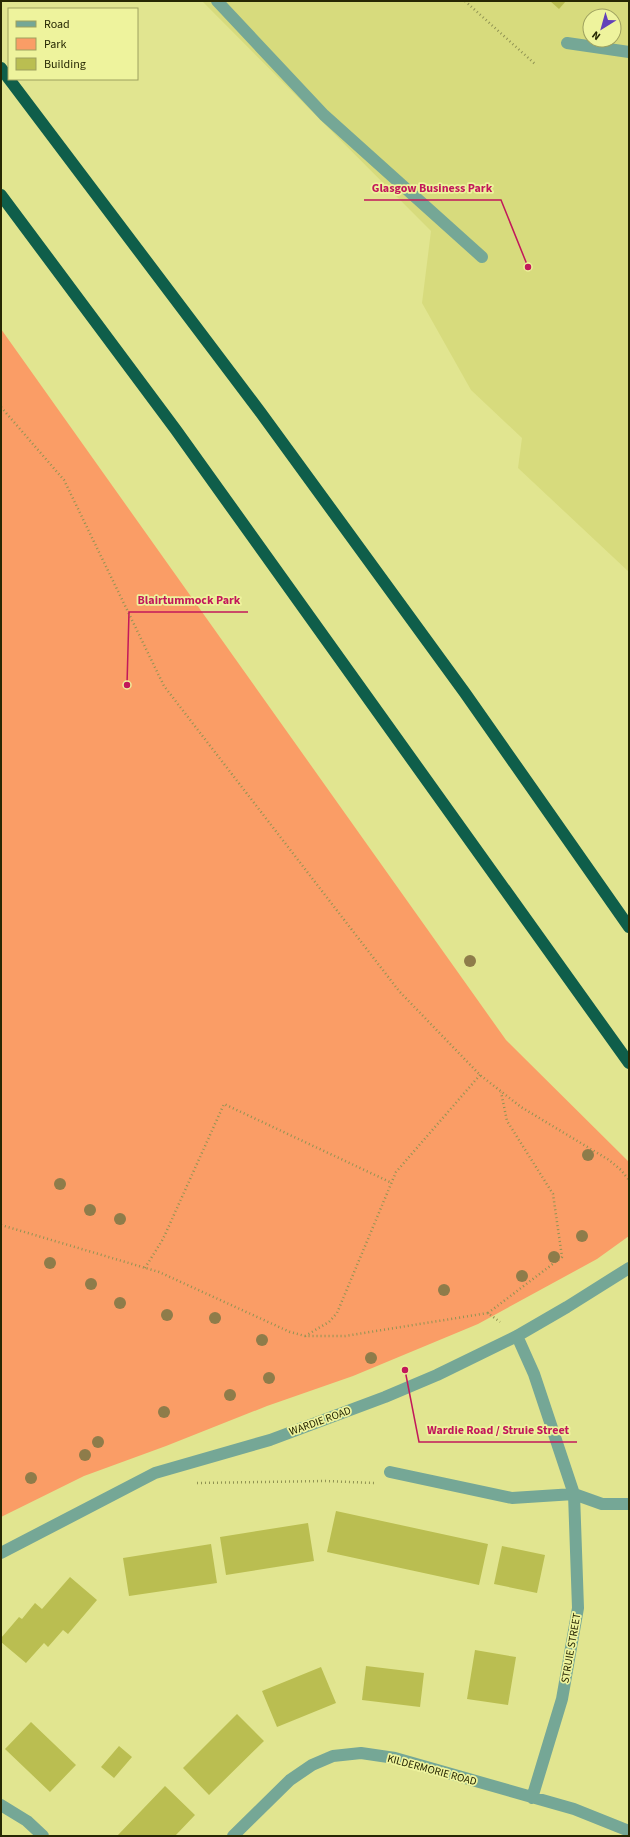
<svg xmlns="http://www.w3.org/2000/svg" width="630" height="1837" viewBox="0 0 630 1837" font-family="'Source Sans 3',sans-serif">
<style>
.built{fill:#d7db7d;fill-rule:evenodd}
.green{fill:#fa9d66}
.building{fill:#babe51}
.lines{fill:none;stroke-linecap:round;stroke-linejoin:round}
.path{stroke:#909353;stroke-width:2.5;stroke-dasharray:1 3;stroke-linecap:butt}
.minor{stroke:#75a796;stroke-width:12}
.highway{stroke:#0f5e4a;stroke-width:12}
.tree{fill:#8e7c4a}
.labels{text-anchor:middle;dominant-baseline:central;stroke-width:3.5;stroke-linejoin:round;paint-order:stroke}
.street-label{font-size:11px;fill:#262703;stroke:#eef39d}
.leader{fill:none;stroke:#c2185b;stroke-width:1.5}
.callout-dot{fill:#c2185b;stroke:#eef39d;stroke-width:1.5}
.callout-label{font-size:12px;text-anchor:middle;font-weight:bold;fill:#c2185b;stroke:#eef39d;stroke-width:3.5;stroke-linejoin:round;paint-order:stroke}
</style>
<rect width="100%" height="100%" fill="#e1e590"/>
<path class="built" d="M202 1H629V572L518 468 522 438 471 390 422 303 431 231ZM590 16H614V40H590Z"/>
<path class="green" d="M1 329 506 1040 629 1162V1236L597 1259 478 1324 353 1376 267 1406 166 1446 84 1476 1 1517Z"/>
<path class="building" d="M550 1H566L559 9Z
M336 1511 488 1544 479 1585 327 1552Z
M308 1523 314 1561 226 1575 220 1537Z
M211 1544 217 1583 129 1596 123 1558Z
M502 1546 545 1555 537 1593 494 1584Z
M70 1577 97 1600 68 1634 63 1630 48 1647 44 1643 26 1663 1 1642V1638L19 1617 22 1619 35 1603 42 1609Z
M475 1650 516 1657 508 1705 467 1699Z
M366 1666 424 1673 420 1707 362 1700Z
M321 1667 336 1703 277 1727 262 1691Z
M237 1714 264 1741 209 1795 183 1768Z
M31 1722 76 1765 50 1792 5 1749Z
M119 1746 132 1757 114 1778 101 1767Z
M165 1786 195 1815 175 1836H117Z"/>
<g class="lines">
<path class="path" d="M465 1 535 64
M1 407 64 480 164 686 399 991 480 1075 521 1107 609 1160 621 1170 629 1180
M1 1225 159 1272 290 1332 305 1336H345L488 1313 500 1322
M145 1268 163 1239 224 1104 392 1183
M488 1313 562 1257 553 1194 507 1121 501 1092
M305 1336 329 1322 337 1313 396 1172 480 1075
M197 1483 325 1481 374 1483"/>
<path class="minor" d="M217 1 324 115 482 257
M567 43 629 52
M517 1336 534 1374 574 1494 578 1608 562 1699 532 1798
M390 1472 512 1498 574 1494 602 1504H629
M1 1553 155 1473 270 1440 385 1397 437 1375 517 1336 567 1307 629 1268
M1 1805 27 1821 43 1836
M233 1836 290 1780 312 1765 333 1756 361 1753 395 1758 574 1809 629 1831"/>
<path class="highway" d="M1 68 9 79
M9 79 261 413 465 693 629 927
M1 195 176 430 629 1063"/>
</g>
<g class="tree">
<circle cx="470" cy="961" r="6"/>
<circle cx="588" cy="1155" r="6"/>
<circle cx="60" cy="1184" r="6"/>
<circle cx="90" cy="1210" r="6"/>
<circle cx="120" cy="1219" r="6"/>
<circle cx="582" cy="1236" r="6"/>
<circle cx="554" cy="1257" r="6"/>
<circle cx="50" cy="1263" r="6"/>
<circle cx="522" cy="1276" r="6"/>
<circle cx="91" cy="1284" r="6"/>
<circle cx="444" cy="1290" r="6"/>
<circle cx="120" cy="1303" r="6"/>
<circle cx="167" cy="1315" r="6"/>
<circle cx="215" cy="1318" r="6"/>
<circle cx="262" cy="1340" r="6"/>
<circle cx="371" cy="1358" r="6"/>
<circle cx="269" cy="1378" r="6"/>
<circle cx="230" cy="1395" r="6"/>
<circle cx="164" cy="1412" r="6"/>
<circle cx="98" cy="1442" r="6"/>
<circle cx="85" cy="1455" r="6"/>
<circle cx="31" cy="1478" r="6"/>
</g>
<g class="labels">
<g class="street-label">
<text transform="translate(320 1421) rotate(-20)">WARDIE ROAD</text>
<text transform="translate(571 1648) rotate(-80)">STRUIE STREET</text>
<text transform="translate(432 1770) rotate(15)">KILDERMORIE ROAD</text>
</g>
</g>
<path class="leader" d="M528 267L501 200H364M127 685L129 612H248M405 1370L419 1442H577"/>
<g class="callout-dot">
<circle cx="528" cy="267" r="4"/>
<circle cx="127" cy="685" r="4"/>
<circle cx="405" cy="1370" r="4"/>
</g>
<g class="callout-label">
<text x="432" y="192">Glasgow Business Park</text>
<text x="189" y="604">Blairtummock Park</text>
<text x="498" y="1434">Wardie Road / Struie Street</text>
</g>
<rect width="630" height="1837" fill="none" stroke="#262703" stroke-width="4"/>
<rect x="8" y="8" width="130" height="72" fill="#eef39d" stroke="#9ea15f"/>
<rect x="16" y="21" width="20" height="6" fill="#75a796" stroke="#9ea15f"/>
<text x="44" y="28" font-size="12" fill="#262703">Road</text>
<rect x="16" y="38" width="20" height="12" fill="#fa9d66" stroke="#9ea15f"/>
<text x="44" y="48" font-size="12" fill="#262703">Park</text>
<rect x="16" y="58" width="20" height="12" fill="#babe51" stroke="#9ea15f"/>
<text x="44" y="68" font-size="12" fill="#262703">Building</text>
<g transform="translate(602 28) rotate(217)"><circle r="19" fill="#eef39d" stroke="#9ea15f"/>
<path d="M0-3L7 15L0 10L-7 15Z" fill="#6241b9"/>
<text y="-6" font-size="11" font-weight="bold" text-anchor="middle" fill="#262703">N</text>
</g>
</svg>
